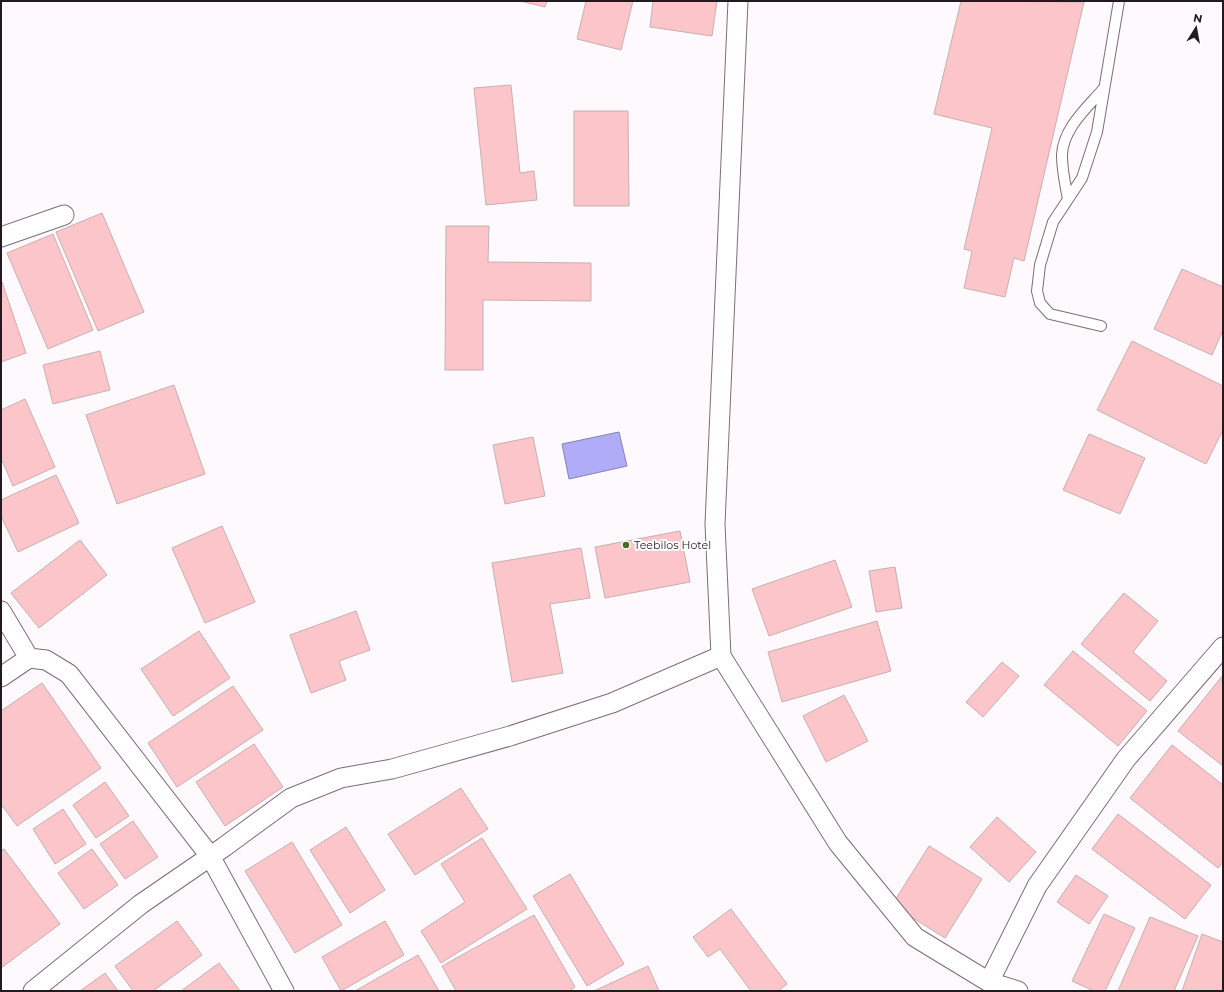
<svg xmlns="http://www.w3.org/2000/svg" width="1224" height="992" viewBox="0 0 1224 992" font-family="Montserrat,sans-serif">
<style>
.water{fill:#b1acf7;stroke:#8680b6}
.building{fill:#fcc5c9;stroke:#c8afb0}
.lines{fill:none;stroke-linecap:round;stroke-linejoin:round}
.service-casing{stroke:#806c77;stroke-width:12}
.minor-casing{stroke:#806c77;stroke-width:21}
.service{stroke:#fff;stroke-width:10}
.minor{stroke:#fff;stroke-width:19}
.poi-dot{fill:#4a6b22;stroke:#fff;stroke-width:1.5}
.labels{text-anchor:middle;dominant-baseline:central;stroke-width:4;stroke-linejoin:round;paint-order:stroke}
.poi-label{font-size:11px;fill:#221a1f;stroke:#fff;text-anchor:start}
</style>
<rect width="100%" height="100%" fill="#fef9fc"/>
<path class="water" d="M619 432 627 466 569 479 562 444Z"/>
<path class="building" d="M520 1H547L545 7Z
M586 1H633L621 50 577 39Z
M653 1H717L712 36 650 27Z
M961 1 1084 2 1024 261 1014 258 1005 297 964 288 972 251 964 249 992 128 934 114Z
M511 85 520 173 534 171 537 200 486 205 474 88Z
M574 111H628L629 206H574Z
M102 213 144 312 98 331 56 232Z
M446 226H489L488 262 591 263V301L483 300V370H445Z
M53 234 93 330 48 349 7 253Z
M1182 269 1223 287V330L1212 355 1154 329Z
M1 282H2L26 353 1 362Z
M1132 341 1223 386V430L1206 464 1097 410Z
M100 351 110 390 53 404 43 365Z
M174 385 205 474 117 504 86 415Z
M25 399 55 467 13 486 1 458V410Z
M1089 434 1145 458 1120 514 1063 490Z
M533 437 545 496 505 504 493 445Z
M56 475 79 523 18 552 1 516V500Z
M222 526 255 602 205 623 172 548Z
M680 531 690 582 605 598 595 547Z
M80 540 107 575 39 628 11 593Z
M581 548 590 598 550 604 563 673 512 682 492 563Z
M835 560 852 607 769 636 752 589Z
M895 567 902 608 876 612 869 571Z
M1124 593 1158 621 1133 652 1167 681 1150 701 1081 644Z
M356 611 370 650 339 661 346 680 311 693 290 635Z
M877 621 891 671 782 702 768 652Z
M199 631 230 678 173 716 141 669Z
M1073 651 1147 711 1118 746 1044 685Z
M1002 662 1019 676 983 717 966 702Z
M1223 675V766L1178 731Z
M42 683 101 768 17 826 1 804V711Z
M233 686 263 730 177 787 148 743Z
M844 695 868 741 826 762 803 716Z
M254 744 283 787 225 826 196 782Z
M1172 745 1223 785V862L1218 868 1130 798Z
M105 782 129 816 96 838 73 805Z
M461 788 488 829 415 875 388 834Z
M63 809 86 844 55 864 33 829Z
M1118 814 1211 885 1185 919 1092 849Z
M997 817 1036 852 1009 882 970 847Z
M133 821 158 857 125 879 100 844Z
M346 827 385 890 350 913 310 850Z
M482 838 527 909 441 963 421 931 465 902 441 864Z
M292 842 342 925 295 953 245 871Z
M929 846 982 879 945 938 892 905Z
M4 849 60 924 1 968V851Z
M92 849 118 885 84 909 58 873Z
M570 874 624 964 587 986 533 896Z
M1076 875 1108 896 1089 924 1057 902Z
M731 909 787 984 778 991H751L720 949 708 957 693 937Z
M1104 914 1135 928 1105 991H1094L1072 981Z
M534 915 575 987 569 991H456L442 966Z
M1150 917 1198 936 1174 991H1118Z
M177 921 202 955 153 991H133L115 966Z
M385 921 404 955 341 991 322 957Z
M1202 934 1223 942V991H1182Z
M418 955 439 991H355Z
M219 963 240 991H181Z
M648 966 659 991H594Z
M105 973 118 991H80Z"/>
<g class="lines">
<g class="service-casing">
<path id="service" d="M1068 199C1065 184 1062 170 1062 155 1063 128 1088 107 1104 88
M1101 326 1050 314 1040 303 1037 291 1040 265 1053 222 1082 178 1097 132 1119 1"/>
</g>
<g class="minor-casing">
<path id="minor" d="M738 1 715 524 721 656 838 843 915 937 989 982 1018 991
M1 237 64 215
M1 611 29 658 46 660 69 674 210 856 284 991
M1 677 29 658
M989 982 1037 886 1126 759 1223 647
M33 991 141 904 224 847 291 798 341 778 392 769 510 736 612 703 721 656"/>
</g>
<use href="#service" class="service"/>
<use href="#minor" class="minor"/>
</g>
<circle class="poi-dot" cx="626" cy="545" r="4"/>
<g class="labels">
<g class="poi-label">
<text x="634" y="545">Teebilos Hotel</text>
</g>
</g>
<rect width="1224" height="992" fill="none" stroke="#221a1f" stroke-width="4"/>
<g transform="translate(1196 28) rotate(11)" stroke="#ffffff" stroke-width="3" paint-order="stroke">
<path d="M0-3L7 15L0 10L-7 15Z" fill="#221a1f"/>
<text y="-6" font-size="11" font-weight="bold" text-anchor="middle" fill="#221a1f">N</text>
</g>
</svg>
